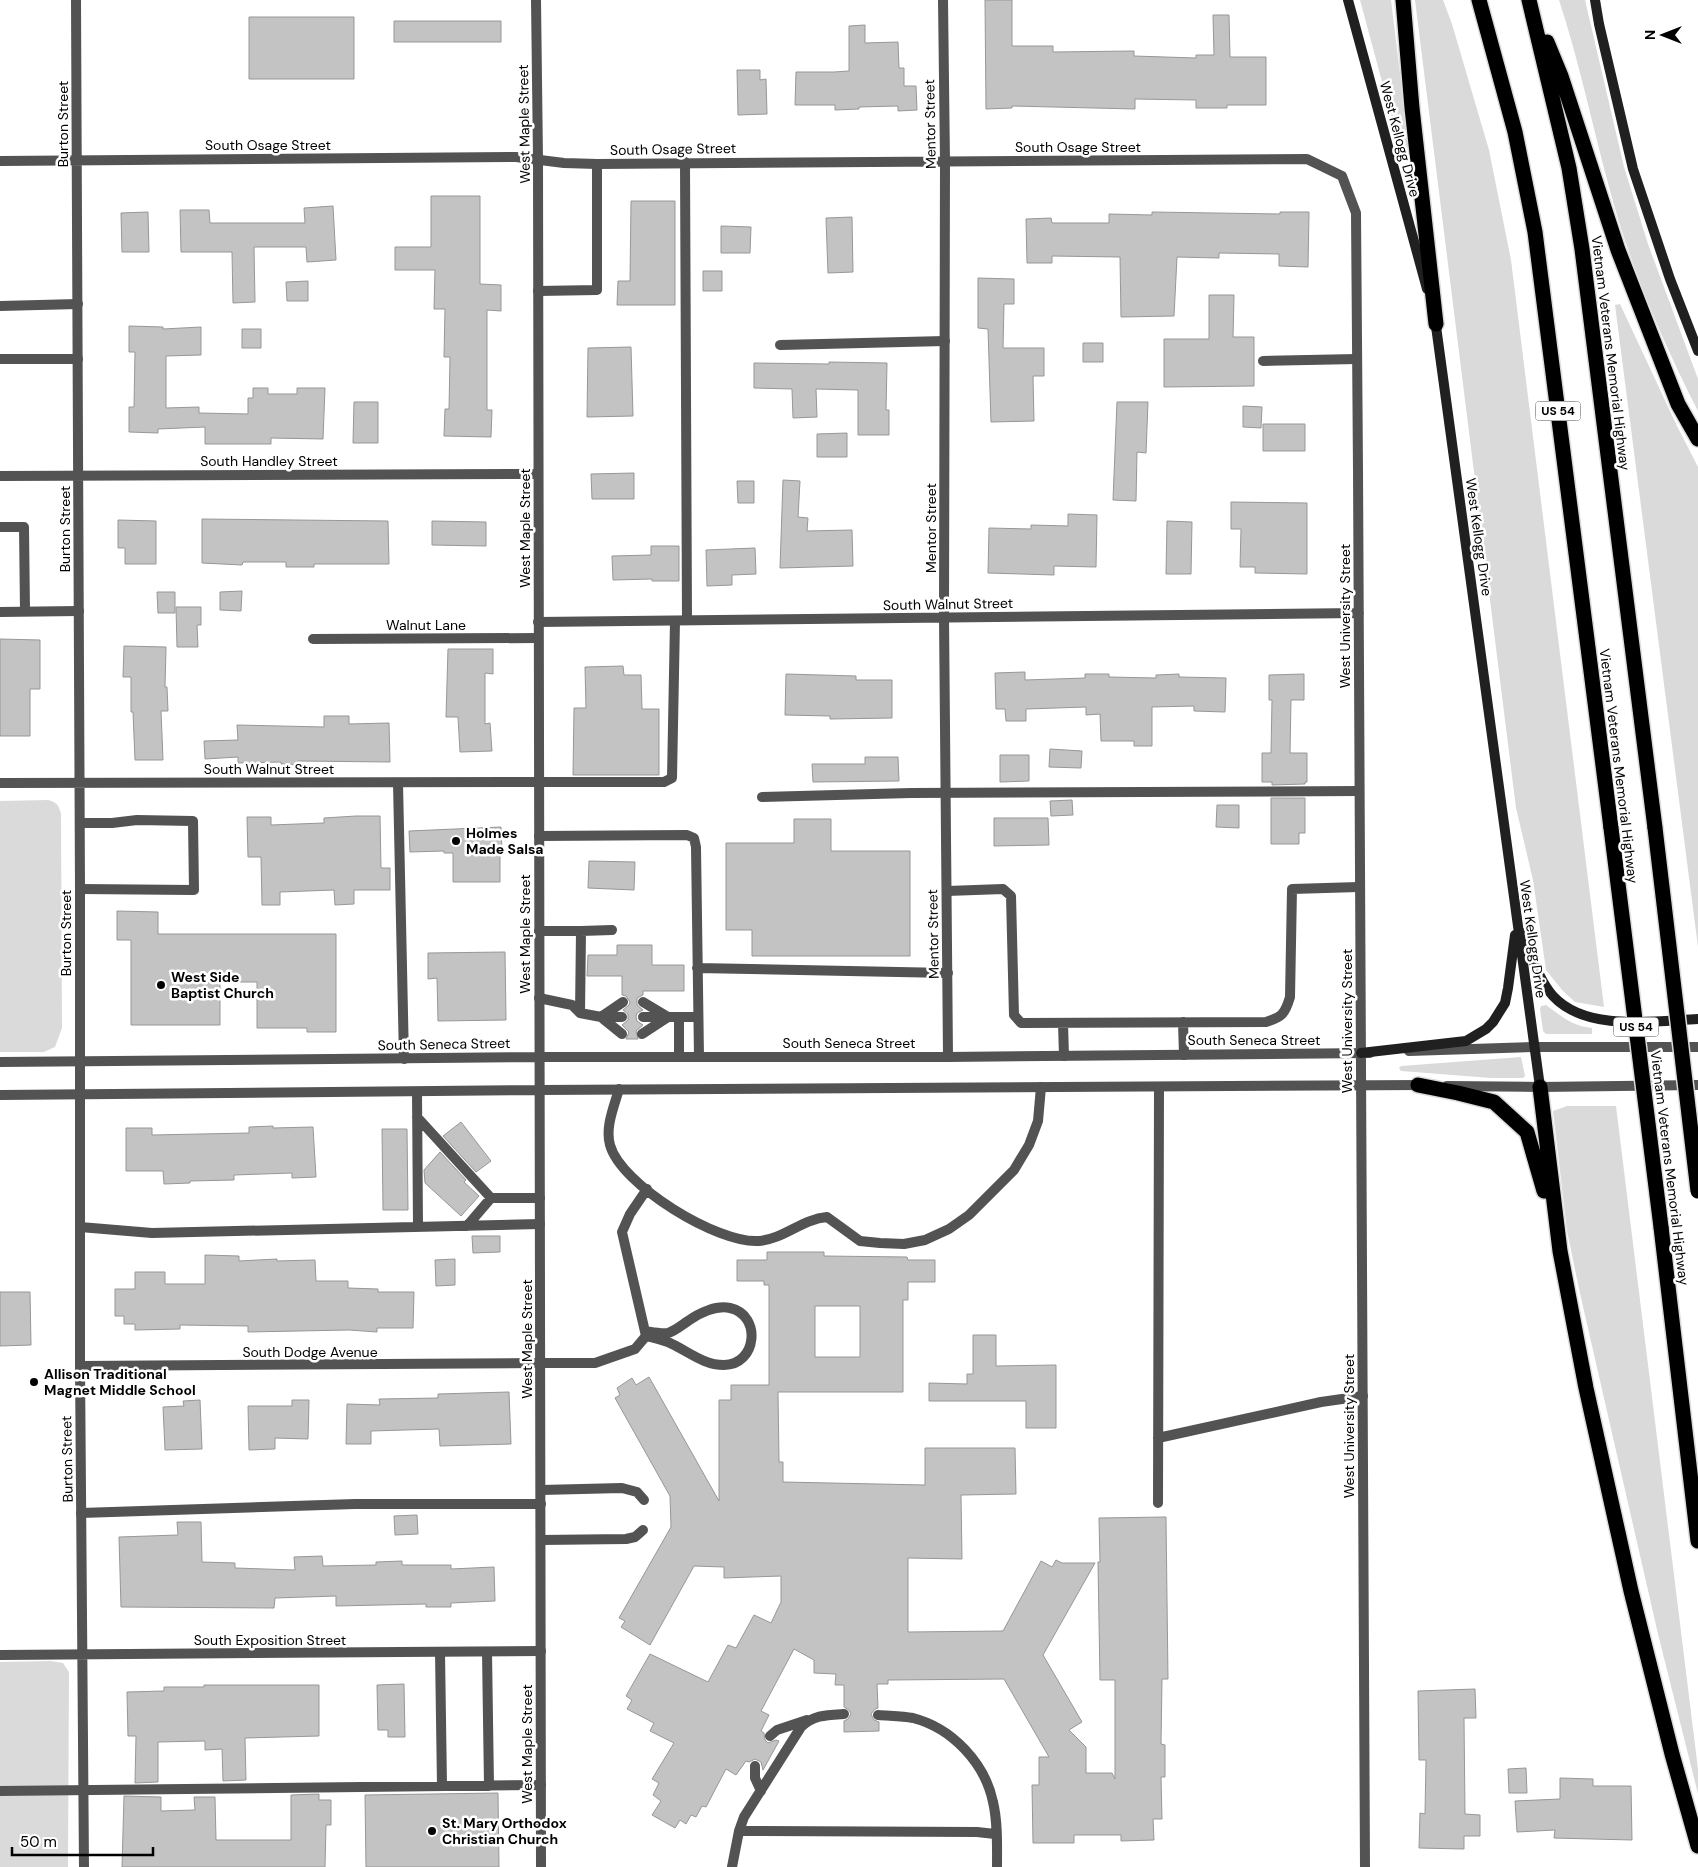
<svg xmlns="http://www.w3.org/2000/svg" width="1698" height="1867" viewBox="0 0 1698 1867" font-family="'DM Sans',sans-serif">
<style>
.green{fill:#dadada}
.building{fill:#c3c3c3;stroke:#979797;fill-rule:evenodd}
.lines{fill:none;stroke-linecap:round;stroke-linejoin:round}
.motorway-casing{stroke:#dbdbdb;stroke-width:18}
.service{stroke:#535353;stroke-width:10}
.minor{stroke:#535353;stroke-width:10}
.tertiary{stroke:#535353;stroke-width:10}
.secondary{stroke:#202020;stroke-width:10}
.motorway{stroke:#000;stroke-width:15}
.motorway-bridge-casing{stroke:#dbdbdb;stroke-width:18;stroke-linecap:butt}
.motorway-bridge{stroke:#000;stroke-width:15}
.poi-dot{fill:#000;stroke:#fff;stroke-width:2}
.labels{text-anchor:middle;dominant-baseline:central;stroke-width:5;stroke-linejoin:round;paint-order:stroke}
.shield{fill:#fff;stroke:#4c4c4c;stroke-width:1}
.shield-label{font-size:12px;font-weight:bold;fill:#000}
.street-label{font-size:14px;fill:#000;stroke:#fff}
.poi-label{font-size:14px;font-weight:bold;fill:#000;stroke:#fff;text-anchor:start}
</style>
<rect width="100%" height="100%" fill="#fff"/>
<path class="green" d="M1360 0H1391L1410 155 1402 156Z
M1415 0H1443L1452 24 1489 150 1511 260 1604 1007 1575 1002 1562 990 1546 970 1533 880 1516 808Z
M1559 0H1585L1624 167 1648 244 1698 379V411C1662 341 1629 263 1609 187 1592 124 1579 61 1559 0Z
M1620 304 1677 426 1698 467V947L1615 305Z
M48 800C57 802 59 806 61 814L62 1028 55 1047 44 1052H0V801Z
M1546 1005C1561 1016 1572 1026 1592 1028V1034H1546L1543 1031 1540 1009 1541 1006Z
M1521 1057 1525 1076 1523 1078H1491L1401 1071 1399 1068 1401 1066Z
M1567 1106H1616L1698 1769V1794L1658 1634 1579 1289 1567 1231 1553 1111Z
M51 1661 63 1663 69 1672 68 1867H0V1662Z"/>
<path class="building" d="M985 0H1012V46H1053V52L1134 51V56L1196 58V55H1214L1213 15H1229L1230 57H1266V105H1227V108H1196V100L1135 99V109L1012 106V108L986 109Z
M249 17H354V79H249Z
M394 21H501V42H394Z
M865 25V43L898 42 899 68H904V86H916L917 110 898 111V106L859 107V109L835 110V105H795L796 72H834L849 71V26Z
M737 70H760V80L766 79 767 114 738 115Z
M431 196H480V284L501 285V311L487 310V410H492L491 437 444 436 445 409H449L450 357H444L445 309H434L435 270H395V247H431Z
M631 201H675V305H617L618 281H630Z
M333 206 336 260 307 262 306 247H254L255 302 233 303 232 252H181L180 210H209L210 223H305L304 208Z
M148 212 149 252H122L121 213Z
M1152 212 1280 214V212H1309L1308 267 1279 266V254L1219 253V258L1177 257 1174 316 1121 317 1120 257 1052 256V263H1027L1026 219 1051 218 1052 223H1109V214L1152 215Z
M852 217 853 272 828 273 826 218Z
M721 226 751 227 750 253H721Z
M703 271H722V291H703Z
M978 278 1014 279V304H1004L1003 348H1044V376H1033L1034 421 991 422 988 329 978 328Z
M308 281V301H287L286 282Z
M1209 295H1234L1233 337H1254V386L1164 387V339H1209Z
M129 326 163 327V329L201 327V355L166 356V408L199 407V413L248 414V398H253V388H268V394H297V388H325L323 439 271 438V444H205V427L158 429V433L129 432V407H134L135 352H129Z
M242 329H261V348H242Z
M1083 343H1103V362H1083Z
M631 347 633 416 587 417 588 348Z
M829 362 887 363 886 410H889V435H858V390L816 389 817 417 793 418 792 389 754 388V363L829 364Z
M354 402H378V443H353Z
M1117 402H1148L1146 453 1137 452 1136 501 1113 500Z
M1243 406 1262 407 1261 428 1243 427Z
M1263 424H1305V451H1263Z
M847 433V457H817V434Z
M634 473V499H592L591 474Z
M783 480 800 481 798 517 808 518 807 531 852 530 853 566 780 568Z
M737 481H754V503H738Z
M1231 502 1307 503V574L1255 573V567H1240L1241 529H1231Z
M1068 514 1097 515 1096 567 1054 566V575L988 573 989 528 1031 529V525L1068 526Z
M202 519 388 521 389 564H314V567H286V562H243L242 565 202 563Z
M118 520 156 521V564H125V548H118Z
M432 521 486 522V546L432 545Z
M1167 521 1192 522 1191 574H1166Z
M651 546H679V581H652V579L613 580 612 556 651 555Z
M755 548 756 574 732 575V585L707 586 706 550Z
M242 591 241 611 220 610V592Z
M157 592H175V613H158Z
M176 607H201V625H197L198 647H177Z
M0 639 40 640V689H30V736H0Z
M124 646 166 647 165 687H167L168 711H161L163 760H135L133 712H131V677H123Z
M448 649H493V674L485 673V724L490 723 492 751 460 752 458 717H446Z
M623 666 624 675H641L642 709H659V775H573L574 708H586L585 667Z
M1025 672V680L1085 678V674H1109V677L1156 678V675L1179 674V677L1226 678 1225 712 1194 711V706L1152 707V746H1134V741H1101L1100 714 1086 715V707L1026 709V721H1006L1005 709H996L995 673Z
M786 674 856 676V680H892V718L830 719V716L785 715Z
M1304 674V700H1291L1290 753H1307V782H1305V784L1272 785V782H1262V753H1271L1272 700H1269V675Z
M324 716H349V724L389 723 390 762 298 761V765L281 764V762L238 763V757L205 759 204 741 238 740 237 725 324 727Z
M1050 749 1082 751 1081 768 1049 767Z
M1000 755H1029V781L1000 782Z
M865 757H898L899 781 813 782 812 764H865Z
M1271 798H1305V833H1299V844H1271Z
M1072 800 1073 815 1051 816 1050 801Z
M1217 805H1239V828L1216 827Z
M356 816H380L381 868H390V890H354V904L335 905 334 890 280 892V905H262L261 857H248L247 817H271V825L324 823V818Z
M994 818H1048L1049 845 994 846Z
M794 819H831V851H910V956H752V930H726V843H794Z
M501 827 502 851H500V882H453V853H444V851L410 852 409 831Z
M589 861 635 862 634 890 588 888Z
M117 911 158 912V934H336V1032H307V1028H257V982H220V1025H131V940H117Z
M617 945H652V965H684V991H643V995L637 998V1005L643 1010 637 1013 636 1017 637 1021 643 1025 636 1031 638 1039H626L629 1032 622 1025 628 1020V1014L623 1010 629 1005 630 1002 626 996 622 995V976H587L588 955H617Z
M505 952 506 1020 438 1021 437 978 428 979V953Z
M461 1122 491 1161 476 1172 443 1136Z
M273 1126V1128L313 1127 316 1177 292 1178V1173L234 1175V1180L190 1181V1183L164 1184 163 1171H126V1128H152V1135L249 1133V1127Z
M382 1129H407L408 1210H383Z
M440 1152 466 1180 464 1182 479 1196 461 1216 425 1183 424 1170Z
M472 1236H500V1252L473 1253Z
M767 1252H824V1256L907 1257 908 1260H935V1282H908V1300H903V1392H778L779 1462H783V1482L925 1485V1448H1015L1016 1494 961 1495 962 1559 908 1558V1632L1003 1631 1041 1561 1052 1567 1056 1560 1062 1563H1095L1043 1655 1082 1722 1069 1730 1086 1747V1773H1112L1115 1779V1680H1100L1098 1562H1100L1099 1518 1166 1517 1168 1679H1162L1161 1744 1165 1745V1777H1161L1162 1819H1153L1154 1840 1121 1841V1835H1074V1843H1033L1032 1785H1039V1757H1049L1004 1679 888 1680V1684H877L878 1708 875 1709 871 1714 874 1720 879 1722V1731L844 1732V1721L848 1719 851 1714 849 1710 844 1707V1685H835L836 1674 814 1673V1660L794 1649 761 1711 769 1715 761 1731 764 1733 765 1740 768 1743 776 1740 779 1741 763 1770 761 1762 755 1759 749 1762 746 1761 736 1775 726 1769 706 1807 702 1806 696 1817 691 1815 686 1824 680 1820 675 1828 652 1815 661 1801 653 1795 659 1783 652 1779 674 1743 650 1731 654 1723 627 1709 632 1700 626 1696 650 1654 708 1682 728 1645 736 1648 754 1615 771 1623 781 1602V1576L724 1578V1567L694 1566 650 1645 621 1627 625 1621 619 1618 671 1527 670 1496 615 1398 620 1395 617 1388 632 1378 636 1385 649 1377 719 1501V1400H731V1385H769V1285H764V1281H737V1260H767ZM815 1306H860V1357H815Z
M205 1255 239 1256V1261L277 1259V1261L315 1260 316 1281H348V1288L378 1289V1292H414L413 1328H377V1332L349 1330 248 1332V1326L180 1325V1329L135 1330V1324H124V1316H115V1289H135V1272H165V1284H205Z
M455 1259V1285L436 1286 435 1260Z
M0 1292H30L31 1345 0 1346Z
M973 1335H996V1366L1056 1365V1428H1026V1401H929V1383L967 1384V1374H973Z
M509 1392 511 1444 440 1446 439 1429 371 1431V1444H346L347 1404 380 1405 379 1399 438 1398V1394Z
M200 1400 202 1449 165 1450 163 1407 184 1406 183 1401Z
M292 1400H309L308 1439 275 1438V1449L249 1450 248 1406H292Z
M417 1515 418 1534 395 1535 394 1516Z
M177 1522H201L202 1562 235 1563V1568L295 1570 294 1557 322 1556 323 1566 376 1565V1562L402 1561V1565H451V1569L494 1567 495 1601 451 1603V1607H426V1604L336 1606V1596L275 1598 274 1608 121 1607 119 1537 178 1535Z
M404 1684 405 1737H388V1730H378L377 1685Z
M204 1685H319V1736L245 1738 246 1780 223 1781 222 1749 205 1750V1741L158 1742V1782L135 1783 136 1736H128L127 1692 164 1691V1687H204Z
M1475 1689 1476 1718H1464L1465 1814 1480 1815V1836H1464V1849L1419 1848 1420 1813 1425 1814 1426 1760H1419L1418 1691Z
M1526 1768 1527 1793H1509L1508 1769Z
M1560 1778 1593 1779V1786H1631L1632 1840 1554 1838 1555 1830 1517 1832 1515 1801 1560 1799Z
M498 1793 499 1867H366L365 1795Z
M319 1794V1800H331V1825H326L325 1867H122L124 1796 161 1797V1811L195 1810 194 1797H215L216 1840H291V1795Z"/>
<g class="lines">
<g class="motorway-casing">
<path id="motorway" d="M1403 0 1412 108 1436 324
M1479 0 1515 132 1535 232 1611 828
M1529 0 1569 168 1582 249 1655 828
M1547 42 1561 76 1618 250 1678 404 1698 439
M1418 1085 1458 1093 1494 1102 1527 1132 1544 1191
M1540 1087 1560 1251 1586 1388 1631 1591 1672 1754 1698 1846
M1661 1227 1698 1541"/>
</g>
<path class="service" d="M685 162 687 620
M538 291 597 290V164
M0 306 78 304
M780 345 945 341
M0 359H78
M1263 361 1357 359
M0 527H24L25 611
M0 612 79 611
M313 639 538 638
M538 782H664L672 778 675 621
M398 783 404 1059
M762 797 911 793 1359 791
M80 823H112L137 820 193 821 194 890 80 889
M539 836 687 835 694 838 696 847 699 1057
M947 891 1003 889 1011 896 1014 1015 1021 1023 1266 1022C1282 1017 1285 1014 1290 997L1292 889 1359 887
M539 931H581L580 1013
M581 931 612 930
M697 968 948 973
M539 998 572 1005 580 1013 601 1017H622
M643 1017H698
M679 1017V1057
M1183 1022 1184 1055
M1063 1023 1064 1056
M622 1034 601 1017 623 1002
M642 1034 668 1017 643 1002
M619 1089C614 1107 605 1127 610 1145 621 1185 718 1244 759 1241 784 1239 802 1219 827 1217L860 1241 880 1243 904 1244 925 1240 949 1229 969 1215 1014 1170 1029 1145 1038 1121 1041 1087
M417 1092 418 1227
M417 1117 491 1198H540
M467 1226 491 1198
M80 1227 152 1233 540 1224
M645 1331C652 1332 661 1334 668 1333 675 1331 682 1325 688 1321 699 1313 716 1305 730 1308 762 1315 757 1365 724 1365 704 1365 689 1352 672 1344 664 1340 654 1338 646 1336
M541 1363H595L635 1349 646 1336 622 1232 630 1214 647 1189
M1158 1438 1321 1402 1363 1396
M541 1490 622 1488 637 1492 644 1500
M1158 1503 1159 1087
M81 1513 355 1504H541
M541 1540 626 1539 635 1537 643 1530
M440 1652 442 1786
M487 1652 489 1786
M878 1715C890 1716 902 1716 913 1718 952 1728 985 1763 993 1802 998 1823 997 1846 997 1867
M770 1736 777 1730 807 1720
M755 1766V1778L761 1791
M0 1791 541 1785
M739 1831 744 1817 801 1727C813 1715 827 1715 844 1714
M732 1867 739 1831 977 1832 995 1834"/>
<path class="minor" d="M76 0 80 889V1366L84 1867
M943 0 945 161 944 617 948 1057
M0 161 516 157 564 163 597 164 1307 159 1342 176 1356 213 1358 469 1365 1867
M0 476 538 474
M538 622 1359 613
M0 783 538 782
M80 1366 541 1363
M0 1655 541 1651"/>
<path class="tertiary" d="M536 0 538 159 541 1867
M1409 1051 1535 1047H1698
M0 1062 539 1057H948L1370 1053
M1447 1086 1540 1087 1698 1085
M0 1095 539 1090 1425 1085"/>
<path class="secondary" d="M1348 0 1427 289
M1595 0 1599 24 1633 169 1670 279 1698 351
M1435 319 1540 1087
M1522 933C1531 953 1538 979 1553 996 1586 1032 1654 1021 1698 1019
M1361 1053 1466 1041 1486 1029 1493 1022 1505 1003 1508 988 1515 935"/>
<use href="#motorway" class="motorway"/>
<g class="motorway-bridge-casing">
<path id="motorway-bridge" d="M1611 828 1661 1227
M1655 828 1698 1191"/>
</g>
<use href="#motorway-bridge" class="motorway-bridge"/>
</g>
<g class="poi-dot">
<circle cx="456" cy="841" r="5"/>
<circle cx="161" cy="985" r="5"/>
<circle cx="34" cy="1382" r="5"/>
<circle cx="432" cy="1831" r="5"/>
</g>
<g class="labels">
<g class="shield">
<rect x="1535.5" y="401.5" width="45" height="19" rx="4"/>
<rect x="1613.5" y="1017.5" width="45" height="19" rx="4"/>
</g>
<g class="shield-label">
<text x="1558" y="411">US 54</text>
<text x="1636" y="1027">US 54</text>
</g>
<g class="street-label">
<text transform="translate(63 124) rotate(-90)">Burton Street</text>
<text transform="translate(524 124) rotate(-91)">West Maple Street</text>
<text transform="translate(930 124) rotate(-91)">Mentor Street</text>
<text transform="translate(1400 139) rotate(75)">West Kellogg Drive</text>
<text x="268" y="145">South Osage Street</text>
<text x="1078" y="147">South Osage Street</text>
<text transform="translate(673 149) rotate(-1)">South Osage Street</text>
<text transform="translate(1611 353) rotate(83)">Vietnam Veterans Memorial Highway</text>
<text x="269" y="461">South Handley Street</text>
<text transform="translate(525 528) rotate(-90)">West Maple Street</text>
<text transform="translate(931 528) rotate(-90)">Mentor Street</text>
<text transform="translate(65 529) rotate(-90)">Burton Street</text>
<text transform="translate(1479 537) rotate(82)">West Kellogg Drive</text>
<text transform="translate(948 604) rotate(-1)">South Walnut Street</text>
<text transform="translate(1345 616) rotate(-90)">West University Street</text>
<text x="426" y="625">Walnut Lane</text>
<text transform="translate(1619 766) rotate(83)">Vietnam Veterans Memorial Highway</text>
<text x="269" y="769">South Walnut Street</text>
<text transform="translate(66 933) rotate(-90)">Burton Street</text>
<text transform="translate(525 934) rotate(-90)">West Maple Street</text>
<text transform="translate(933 934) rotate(-91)">Mentor Street</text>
<text transform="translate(1533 939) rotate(82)">West Kellogg Drive</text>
<text transform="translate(1347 1021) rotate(-90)">West University Street</text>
<text x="1254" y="1040">South Seneca Street</text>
<text x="849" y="1043">South Seneca Street</text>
<text transform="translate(444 1044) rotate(-1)">South Seneca Street</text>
<text transform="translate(1670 1168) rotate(83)">Vietnam Veterans Memorial Highway</text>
<text transform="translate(527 1339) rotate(-90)">West Maple Street</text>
<text x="310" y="1352">South Dodge Avenue</text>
<text transform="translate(1349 1426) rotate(-90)">West University Street</text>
<text transform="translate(67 1459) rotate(-91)">Burton Street</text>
<text x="270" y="1640">South Exposition Street</text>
<text transform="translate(527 1744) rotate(-90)">West Maple Street</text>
</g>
<g class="poi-label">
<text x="466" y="833">Holmes<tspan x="466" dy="16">Made Salsa</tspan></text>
<text x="171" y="977">West Side<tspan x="171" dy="16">Baptist Church</tspan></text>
<text x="44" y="1374">Allison Traditional<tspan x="44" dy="16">Magnet Middle School</tspan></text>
<text x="442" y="1823">St. Mary Orthodox<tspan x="442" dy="16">Christian Church</tspan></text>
</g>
</g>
<g transform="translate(1663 35) rotate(270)" stroke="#ffffff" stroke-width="4" paint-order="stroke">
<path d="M0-4L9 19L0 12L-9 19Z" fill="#000000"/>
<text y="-8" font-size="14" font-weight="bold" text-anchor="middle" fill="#000000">N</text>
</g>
<path d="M12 1847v8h141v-8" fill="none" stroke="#000000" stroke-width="2.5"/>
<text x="20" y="1847" font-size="15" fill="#000000" stroke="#ffffff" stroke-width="4" paint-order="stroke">50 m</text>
</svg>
